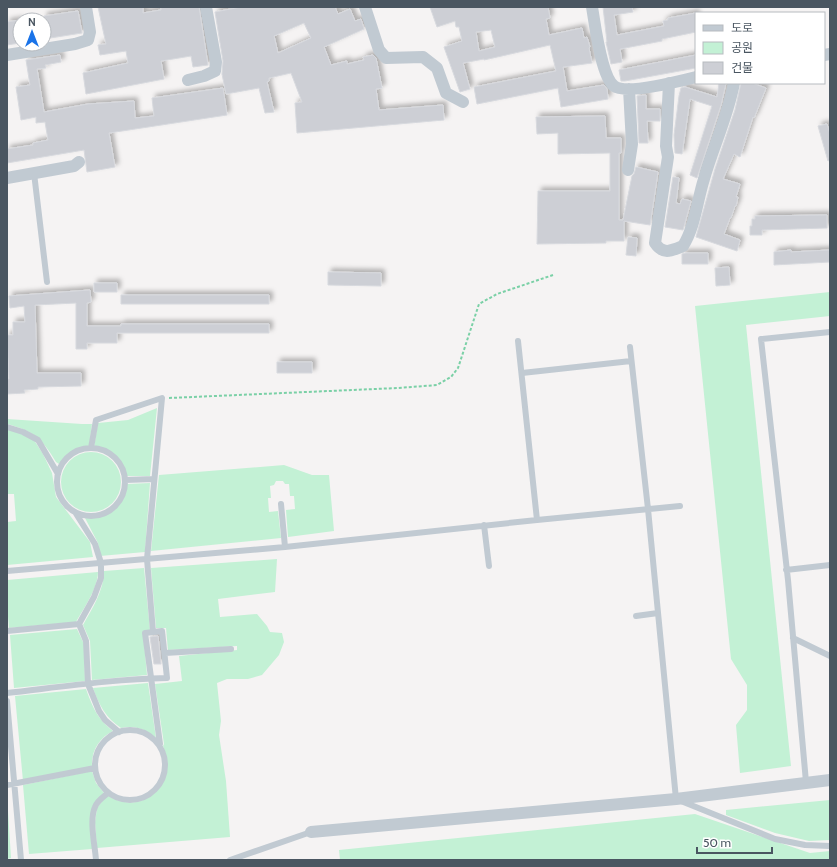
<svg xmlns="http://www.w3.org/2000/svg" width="837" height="867" viewBox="0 0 837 867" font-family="Cabin,'Noto Sans KR',sans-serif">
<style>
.green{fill:#c3f1d5}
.building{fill:#cdcfd5;stroke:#d7d9de;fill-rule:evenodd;filter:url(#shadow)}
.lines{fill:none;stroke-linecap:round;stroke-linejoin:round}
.path{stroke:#7ad0a6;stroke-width:2;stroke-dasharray:3 2;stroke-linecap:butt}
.lane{stroke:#c1cad2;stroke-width:6}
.street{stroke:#c1cad2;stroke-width:12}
</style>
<defs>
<filter id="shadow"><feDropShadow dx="3.5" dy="-3.5" stdDeviation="2" flood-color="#0004"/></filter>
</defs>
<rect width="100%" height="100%" fill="#f5f3f3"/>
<path class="green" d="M830 292V316L746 325 791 766 740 773 736 725 747 710V685L731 659 695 306Z
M157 408 150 476H127C121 458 114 449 94 447L98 423 128 420Z
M7 419 82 424H92L89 447C75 450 68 453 59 464L56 462C42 438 33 431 7 424Z
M7 429 22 434 34 440 43 454 52 473 56 497 90 542 93 557 7 565V522L16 521 14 494H8L7 489Z
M61 482a30 30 0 1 1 60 0a30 30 0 1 1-60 0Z
M284 465 312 475H329L334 531 288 537 286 510 295 509 294 496H290L289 484H285L283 481H276L274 485 270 486 271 498H268L269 512 278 511 281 538 151 551 159 475Z
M150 483 145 552 100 556 98 543 85 518C89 517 93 518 97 517 114 515 127 500 127 484Z
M277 559 275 592 218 599 220 617 257 614 267 626 270 632 282 633 284 642 279 655 262 675 248 679H227L217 683 221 721 219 735 226 781 230 837 97 848 95 822 97 808 107 795C142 818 179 784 163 746L164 744 155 684 182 681 179 656 237 650V646L168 650 166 628H156L151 568Z
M144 568 150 630 143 631 147 675 92 680 90 641 83 625C92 609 104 590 104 571Z
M98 572C98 588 84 608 76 622L9 628 7 605V580Z
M77 629 84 644 85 681 14 688 10 635Z
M148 683 156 738C146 729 134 725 121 728 106 718 99 705 93 688Z
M86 689C93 708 97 718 113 731 99 738 91 751 92 767L23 781 15 696Z
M92 771 96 783 104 793 94 805 92 849 29 854 23 785Z
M7 795 11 858 7 859Z
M830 800V840L809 841 775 833 726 815V810Z
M695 814 810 853 830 851V860H340L339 850Z"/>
<path class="building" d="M98 7H143V13L161 10V7H199L208 65 193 67 191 56 161 61 164 79 86 94 83 73 128 63 126 51 100 55 98 45 106 44Z
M241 7H335L338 14 350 9 355 21 361 19 364 29 324 47 331 65 347 61V64L364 60 363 57 373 55 376 58 382 88 376 89 379 110 443 105 444 120 297 133 295 103 302 102 291 73 269 78V81L267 82 274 112 265 113 259 88 226 94 222 74 223 61 215 12ZM304 23 311 38 278 53 274 36Z
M430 7H548L550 18 546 19 549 35 582 28 584 38 587 37 590 47 589 48 592 63 563 67 567 91 604 85 607 89 608 99 561 107 558 88 477 104 474 87 556 71 550 45 484 60V59L463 63 470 89 460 92 444 47 462 41 459 27H456L455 21 437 27ZM491 30 495 47 479 51 476 32Z
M603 7H632L633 12 614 15 617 35 664 26 663 21 668 20V18L696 13V32L662 39V41L620 49 622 62 611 64 606 42H607Z
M78 11 82 33 44 39V16Z
M20 20V43L7 45V22Z
M60 55 61 62 45 65 46 68 37 69 44 112 88 104 134 101 135 118 154 116 152 98 223 88 227 115 109 133 115 167 87 172 84 150 7 163V149L33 145V143L48 140 45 122 36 123V117L21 120 16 87 30 85 26 60Z
M696 55V68L625 81H621L619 70Z
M719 83H726L721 105 697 178 690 175 712 106 690 99 682 154 675 153 674 135 679 96 681 88 685 87 717 97Z
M741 83H752L766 88 754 118 753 117 740 157 734 154 723 179 740 184 736 197H738L736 206H735L731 218H730L724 234 740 240 737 251 696 237 715 169 735 110Z
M646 95V109H660V121H647L648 143H639L637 96Z
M605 116 606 138H621V153H619V220H623L632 176 634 174 636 167 658 172 650 225 624 221V241H606V243L537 244 538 191H610V153L558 154V133L537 134 536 117Z
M827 124 830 134V160L828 161 818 126Z
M673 177 679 178 676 203 680 204 682 199 691 201 683 230 665 227Z
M827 215V228L762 230V235H750V226H752V219H755V216Z
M628 237 637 238 636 256 626 255Z
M791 250V252L830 250V262L774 265V252Z
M686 253H708V264H682V254Z
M729 267 730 285 716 286 715 268Z
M328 272 381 273V286L328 285Z
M94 283H117V292H94Z
M90 290 91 302 87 303V326H121V324H269V333H117V343H87V349H76V303L35 305 37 373H81V386L38 387V389L24 390 25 393 7 394V379H9L7 335H13V322H25L24 306 10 308 9 296Z
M121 295H269V304H121Z
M277 362H312V373H277Z
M158 636 161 664H154L150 637Z"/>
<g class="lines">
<path class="path" d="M169 398 398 388 437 385 451 377 458 368 479 304 497 294 553 275"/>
<path class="lane" d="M34 173 47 282
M518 341 537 520
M630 347 648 509 676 799 775 839 805 845 830 846
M522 373 631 361
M7 427 23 432 38 440 58 474
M91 448 96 420 162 398 147 559 153 632
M57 482a34 34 0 1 1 68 0a34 34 0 1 1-68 0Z
M125 480 154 479
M281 504 285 547
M484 525 489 566
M786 570 830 565
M7 571 285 547 537 520 680 506
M636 616 658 613
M79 624 86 641 88 684 99 711 105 720 119 732
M7 631 79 624 94 597 101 578V563L95 544 75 512
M793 638 830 656
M165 653 231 649
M7 693C60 687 114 679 167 678L162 631 145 633 160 744 159 745
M7 701 21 860
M95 765a35 35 0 1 1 70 0a35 35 0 1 1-70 0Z
M806 782 788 580 761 339 830 332
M7 785 95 768
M96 860C95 846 89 820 95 807 97 801 103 797 108 793
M230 860 311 832"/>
<path class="street" d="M365 7 379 50 386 58 423 57 437 68 446 93 463 102
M592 7C595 24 601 76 614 86 626 95 680 81 696 77
M7 55 75 44 88 40 90 32 86 7
M824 55 830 54
M188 80 204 76 215 71 216 62 206 7
M669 83 666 146 668 157 655 243C663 255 671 251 683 246 695 227 697 201 704 179 713 147 728 116 734 83
M628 170 632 144 629 89
M7 178 74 166 79 162
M311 832 676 799 830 780"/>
</g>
<rect width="837" height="867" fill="none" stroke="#4a5661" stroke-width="16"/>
<rect x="695" y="12" width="130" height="72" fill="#ffffff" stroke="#b7bbc0"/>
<rect x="703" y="25" width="20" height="6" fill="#c1cad2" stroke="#b7bbc0"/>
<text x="731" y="32" font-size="12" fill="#4a5661">도로</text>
<rect x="703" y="42" width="20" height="12" fill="#c3f1d5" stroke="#b7bbc0"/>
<text x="731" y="52" font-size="12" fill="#4a5661">공원</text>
<rect x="703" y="62" width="20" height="12" fill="#cdcfd5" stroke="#b7bbc0"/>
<text x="731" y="72" font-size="12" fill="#4a5661">건물</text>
<g transform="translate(32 32)"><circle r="19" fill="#ffffff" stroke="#b7bbc0"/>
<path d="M0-3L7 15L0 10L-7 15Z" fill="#1a73e8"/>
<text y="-6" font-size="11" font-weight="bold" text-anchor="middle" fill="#4a5661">N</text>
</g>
<path d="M697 847v6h75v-6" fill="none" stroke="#4a5661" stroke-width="2"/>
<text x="703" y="847" font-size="12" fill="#4a5661" stroke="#ffffff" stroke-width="3" paint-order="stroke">50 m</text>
</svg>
